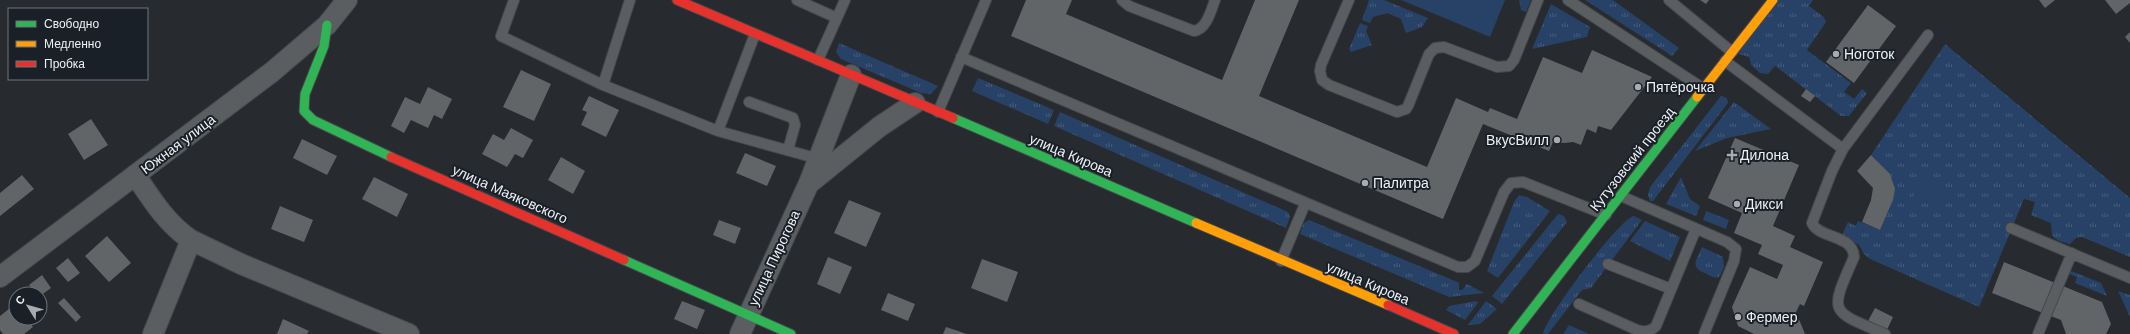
<svg xmlns="http://www.w3.org/2000/svg" width="2130" height="334" viewBox="0 0 2130 334" font-family="'DM Sans',sans-serif">
<style>
.grass{fill:url(#grass-tufts)}
.pitch{fill:#274266}
.building{fill:#626568}
.lines{fill:none;stroke-linecap:round;stroke-linejoin:round}
.lane-casing{stroke:#45474b;stroke-width:12}
.street-casing{stroke:#45474b;stroke-width:22}
.fast-casing{stroke:#45474b;stroke-width:11}
.slow-casing{stroke:#45474b;stroke-width:11}
.jam-casing{stroke:#45474b;stroke-width:11}
.lane{stroke:#5b5e61;stroke-width:10}
.street{stroke:#5b5e61;stroke-width:20}
.fast{stroke:#30b455;stroke-width:9}
.slow{stroke:#ff9f0a;stroke-width:9}
.jam{stroke:#e5322d;stroke-width:9}
.poi-dot{fill:#a8abb0;stroke:#1a2027;stroke-width:1.5}
.labels{text-anchor:middle;dominant-baseline:central;stroke-width:4;stroke-linejoin:round;paint-order:stroke}
.poi-label{font-size:14px;fill:#edf1f6;stroke:#1a2027;text-anchor:start}
.street-label{font-size:14px;fill:#edf1f6;stroke:#1a2027}
</style>
<defs>
<pattern id="grass-tufts" width="24" height="20" patternUnits="userSpaceOnUse"><rect width="24" height="20" fill="#274266"/><path d="M3 7l-1-3M5 7V3M7 7l1-3M15 17l-1-3M17 17v-4M19 17l1-3" fill="none" stroke="#475e7c"/></pattern>
</defs>
<rect width="100%" height="100%" fill="#272a2e"/>
<path class="grass" d="M1369 0H1384L1428 18 1422 27 1406 33 1401 19 1387 13 1373 17 1370 23 1362 20Z
M1519 0H1531L1526 12 1521 10Z
M1585 0H1613L1679 48 1672 56Z
M1773 0H1813L1809 6 1824 17 1826 22 1807 50 1851 83 1844 92 1854 99 1862 89 1867 93 1849 116H1841L1775 66 1768 74 1760 73 1751 65 1749 57 1732 52Z
M1551 4 1590 27 1587 37 1532 49Z
M1360 23 1368 26 1366 31 1372 45 1351 52 1349 49Z
M839 43 938 86 931 94 921 93 841 59 836 52Z
M1945 44 2130 198V257L2082 237 2076 238 2070 244 2059 241 2052 236 2051 223 2031 215 2035 202 2024 199 1979 307 1870 259 1864 254 1859 245 1842 235 1848 222 1856 226 1858 221 1880 230C1896 193 1904 185 1871 155Z
M978 78 1054 110 1048 124 972 91Z
M1721 96 1727 98 1728 103 1653 201H1650L1648 195 1650 187Z
M1734 102 1771 129 1727 138 1695 151Z
M1060 112 1288 212 1290 217 1286 228 1054 126Z
M1681 177 1690 199 1700 206 1696 216 1666 204Z
M1519 195 1527 197 1550 211 1498 278 1487 271 1514 202Z
M1706 211 1729 220 1726 229 1703 220Z
M1558 214 1564 216 1567 222 1502 304 1492 296Z
M1634 216 1642 220 1591 288 1582 290 1548 334H1543C1545 318 1620 218 1634 216Z
M1309 220 1455 281 1459 283V290H1462L1467 284 1484 293 1449 297 1300 234 1304 223Z
M1645 221 1680 237 1670 261 1630 241Z
M1702 247 1723 257 1724 267 1719 277C1714 279 1711 276 1707 274 1689 267 1696 261 1702 247Z
M2071 271 2101 283 2107 296 2075 283 2077 277 2069 274Z
M2118 291 2130 295V317Z
M1476 301 1478 303 1465 320 1446 310 1449 306Z
M1486 301 1497 309 1480 324 1468 325Z
M1569 325 1589 334H1563Z"/>
<path class="pitch" d="M1401 0H1505L1490 37Z
M1919 181 1948 192 1941 208 1913 197Z"/>
<path class="building" d="M1026 0H1072L1066 14 1222 80 1255 0H1299L1259 96 1427 167 1456 98 1488 112 1490 108 1517 119 1543 57 1582 73 1592 50 1652 77 1611 130 1598 126 1596 133 1587 129 1581 145 1573 142 1564 143 1553 142 1549 151 1483 124 1443 219 1011 36Z
M1700 0H1709L1706 4Z
M2039 0H2055L2045 8Z
M2105 0H2130V3L2116 14Z
M1868 5 1896 26 1854 83 1826 62Z
M2130 32V43L2125 37Z
M521 70 551 84 534 121 503 107Z
M428 87 452 99 442 119 434 115 428 128 411 120 404 133 391 126 405 97 420 104Z
M1806 89 1815 96 1810 102 1801 96Z
M589 96 619 110 606 137 581 125 587 112 582 110Z
M91 119 108 145 84 160 68 134Z
M511 128 533 140 523 158 515 154 507 167 482 154 493 134 504 140Z
M1735 138 1799 165 1773 226 1795 236 1790 247 1823 262 1804 306 1800 304 1796 312 1805 334H1754L1738 326 1732 307 1750 267 1777 279 1783 265 1758 254 1762 245 1734 233 1742 213 1708 198Z
M302 139 337 156 327 175 293 158Z
M745 153 776 166 767 186 736 173Z
M1871 155 1890 174 1895 189 1893 200 1880 230 1862 222 1871 200 1873 188 1857 171Z
M561 157 585 171 573 194 548 180Z
M22 175 34 189 0 216V193Z
M374 177 408 194 397 217 362 199Z
M849 200 881 213 866 247 834 233Z
M280 206 313 220 304 242 271 229Z
M719 220 741 228 735 244 713 235Z
M107 236 131 263 109 282 85 256Z
M828 257 852 267 840 294 817 284Z
M68 258 80 273 68 282 56 268Z
M982 259 1018 272 1007 302 971 288Z
M2004 262 2102 302 2111 324 2106 334H2066L2061 320 1992 293Z
M42 275 51 288 40 296V294H36L29 285Z
M888 293 915 304 908 321 881 310Z
M64 298 81 317 76 322 58 303Z
M682 301 705 310 697 329 674 319Z
M15 304 16 318H26L33 327 24 334H3L0 330V316Z
M1875 308 1893 317 1887 330 1868 321Z
M283 319 309 331 307 334H277Z
M946 327 967 334H943Z"/>
<g class="lines">
<g class="lane-casing">
<path id="lane" d="M514 0 501 36 603 85 718 131 819 159
M797 0 837 18
M1122 0 1129 6 1194 31C1207 29 1211 10 1215 0
M1349 0 1321 65 1320 71 1322 80 1329 85 1397 112 1406 109 1408 106 1429 54 1435 48 1444 47 1497 67 1509 66 1514 60 1538 0
M1568 0 1704 89
M1669 0 1732 52
M961 57 1458 267H1467L1475 261 1504 192 1511 183 1523 182 1606 215
M818 60 845 0
M1725 61 1843 149 1928 35
M603 85 630 0
M749 102 793 118 795 125 788 150
M938 112 986 0
M718 131 755 34
M1843 149 1832 171 1812 223C1819 239 1853 234 1854 257 1829 314 1829 310 1885 334
M1621 196 1727 242 1736 249 1734 261 1704 334
M2011 228 2130 278
M1281 261 1305 204
M1608 264 1671 289
M1579 304 1637 330C1645 332 1650 332 1656 326L1696 229
M2038 334 2072 253"/>
</g>
<g class="street-casing">
<path id="street" d="M136 176C152 200 167 224 191 240L153 334
M811 182 879 127 915 103
M191 240 241 264 409 334
M0 277 272 72 327 25 347 0
M740 334 809 183 851 75"/>
</g>
<g class="fast-casing">
<path id="fast" d="M327 25 324 46 305 94 304 111 313 120 391 157
M953 118 1196 223
M624 260 791 334
M1513 334 1697 97"/>
</g>
<g class="slow-casing">
<path id="slow" d="M1697 97 1773 0
M1196 223 1388 305"/>
</g>
<g class="jam-casing">
<path id="jam" d="M677 0 953 118
M391 157 624 260
M1388 305 1454 334"/>
</g>
<use href="#lane" class="lane"/>
<use href="#street" class="street"/>
<use href="#fast" class="fast"/>
<use href="#slow" class="slow"/>
<use href="#jam" class="jam"/>
</g>
<g class="poi-dot">
<circle cx="1836" cy="54" r="4"/>
<circle cx="1638" cy="87" r="4"/>
<circle cx="1557" cy="140" r="4"/>
<path d="M1730 149h4v4h4v4h-4v4h-4v-4h-4v-4h4z"/>
<circle cx="1365" cy="183" r="4"/>
<circle cx="1737" cy="204" r="4"/>
<circle cx="1738" cy="317" r="4"/>
</g>
<g class="labels">
<g class="poi-label">
<text x="1844" y="54">Ноготок</text>
<text x="1646" y="87">Пятёрочка</text>
<text x="1549" y="140" text-anchor="end">ВкусВилл</text>
<text x="1740" y="155">Дилона</text>
<text x="1373" y="183">Палитра</text>
<text x="1745" y="204">Дикси</text>
<text x="1746" y="317">Фермер</text>
</g>
<g class="street-label">
<text transform="translate(178 144) rotate(-37)">Южная улица</text>
<text transform="translate(1071 155) rotate(23)">улица Кирова</text>
<text transform="translate(1632 159) rotate(-52)">Кутузовский проезд</text>
<text transform="translate(510 194) rotate(24)">улица Маяковского</text>
<text transform="translate(774 258) rotate(-65)">улица Пирогова</text>
<text transform="translate(1368 283) rotate(23)">улица Кирова</text>
</g>
</g>
<rect x="8" y="8" width="140" height="72" fill="#1a2027" stroke="#6e747a"/>
<rect x="16" y="21" width="20" height="6" fill="#30b455" stroke="#6e747a"/>
<text x="44" y="28" font-size="12" fill="#edf1f6">Свободно</text>
<rect x="16" y="41" width="20" height="6" fill="#ff9f0a" stroke="#6e747a"/>
<text x="44" y="48" font-size="12" fill="#edf1f6">Медленно</text>
<rect x="16" y="61" width="20" height="6" fill="#e5322d" stroke="#6e747a"/>
<text x="44" y="68" font-size="12" fill="#edf1f6">Пробка</text>
<g transform="translate(28 306) rotate(307)"><circle r="19" fill="#1a2027" stroke="#6e747a"/>
<path d="M0-3L7 15L0 10L-7 15Z" fill="#a8abb0"/>
<text y="-6" font-size="11" font-weight="bold" text-anchor="middle" fill="#edf1f6">С</text>
</g>
</svg>
